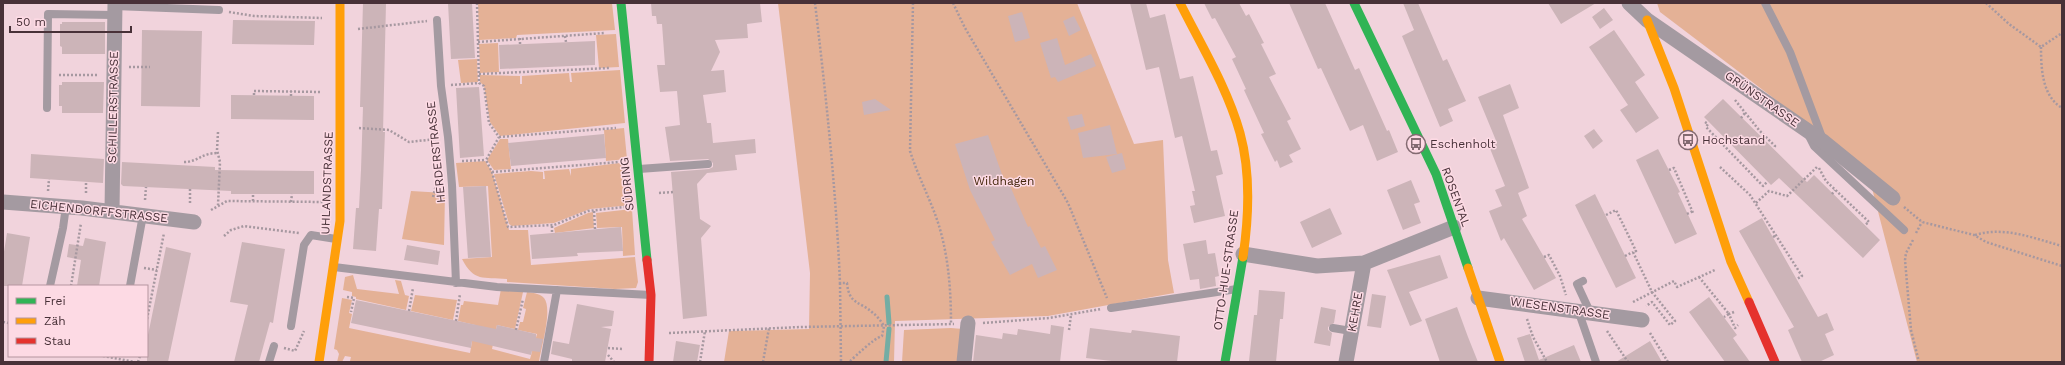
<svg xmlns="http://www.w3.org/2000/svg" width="2065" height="365" viewBox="0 0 2065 365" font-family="'Work Sans',sans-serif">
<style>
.green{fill:#e4b196}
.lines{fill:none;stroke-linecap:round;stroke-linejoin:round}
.stream{stroke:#73ada4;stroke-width:5}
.building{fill:#ccb4b8}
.path{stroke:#a698a0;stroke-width:2.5;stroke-dasharray:2 2;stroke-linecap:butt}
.lane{stroke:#a49aa1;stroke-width:8}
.street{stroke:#a49aa1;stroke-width:15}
.fast{stroke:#30b455;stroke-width:9}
.slow{stroke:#ff9f0a;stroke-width:9}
.jam{stroke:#e5322d;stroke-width:9}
.path-bridge{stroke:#a698a0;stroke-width:2.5;stroke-dasharray:2 2;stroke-linecap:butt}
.labels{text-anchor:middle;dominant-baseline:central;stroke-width:3;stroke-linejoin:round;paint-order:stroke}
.street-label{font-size:12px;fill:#483138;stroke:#fddae4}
.poi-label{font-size:12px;fill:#483138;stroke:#fddae4;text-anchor:start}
.park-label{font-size:12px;fill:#402409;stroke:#fddae4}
</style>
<rect width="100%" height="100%" fill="#f1d3dc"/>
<path class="green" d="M478 3H612L615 30 517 35 516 38 479 40Z
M778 3H1077L1134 144 1163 140 1168 260 1174 293 1048 316 895 321 894 362H724L729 331 809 329 810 273Z
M1657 3H2062V362H1917L1867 169 1660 12Z
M616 34 619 67 599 68 596 35Z
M498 43 499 72 480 73 479 44Z
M477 59 478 82 461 83 458 60Z
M620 70 625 123 500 136 490 122 484 86 480 82V75L520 76V84H522V76L569 73 570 82H572L571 73Z
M624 128 627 159 606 161 604 130Z
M500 139H508L511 169 494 170 487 160Z
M485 161 492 172 509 230H528L531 265 635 257 638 282 636 288 615 289 507 282V279C483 277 474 282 462 259L492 257 488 186 459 187 456 163Z
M628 162 632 205 590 209 554 223 512 226 509 224 494 174 531 171 543 172V179H545L544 171 569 169 571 176V169Z
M411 191 445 193 444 245 402 239Z
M632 209 635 255 623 256 622 227 597 228 596 213Z
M593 212 594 228 555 233 554 228 588 213Z
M353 275 357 289 399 294 395 280 401 281 405 295 409 296 406 310 356 299V297L352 296V292L343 290 345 277Z
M501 289 523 292 515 329 497 325 492 349 530 359 537 334 518 330 520 322H523L526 309 523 308 527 292C533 293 539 293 544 298 553 309 541 348 539 362H353L350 361 351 357 345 356 342 362H337L339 354 337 350 334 349 342 298 352 300 349 313 352 314 349 328 470 353 475 325 458 321 461 305H463L464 301 498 305Z
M415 295 457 300 453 320 411 311Z
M951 328 963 329 959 362H902L904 330Z"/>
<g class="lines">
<path class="stream" d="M887 297 889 323
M886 362 889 329"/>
</g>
<path class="building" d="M363 3H386L383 132H385L382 209H379L376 251 353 249 356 208H359L361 170 363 107H360Z
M448 3H472L475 58 451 59Z
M651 3H760L762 22 747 24 748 38 715 40 720 52 711 71 724 70 726 92 703 95 707 123H711L713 143 755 139 756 153 735 155 737 170 707 173 697 184 700 219 711 226 701 238 707 316 683 319 671 172 709 169 713 167V163L708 159 670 161 665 127 680 125 677 91 660 92 657 65H665L662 24H657L656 16H652Z
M1130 3H1146L1150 18 1165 14 1180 79 1193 76 1211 151 1217 150 1223 174 1216 176 1225 216 1194 223 1190 206 1195 205 1192 191H1195L1182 136 1175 138 1159 67 1146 70Z
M1204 3H1239L1246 16 1249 14 1264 43 1261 44 1276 74 1269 77 1291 119 1287 121 1301 149 1289 155 1293 162 1280 168 1277 160 1275 162 1261 134 1264 133 1244 90 1246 89 1232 59 1236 57 1215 18 1212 19Z
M1289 3H1325L1355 70 1359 68 1387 131 1389 130 1398 152 1377 161 1363 125 1350 131 1321 68 1318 69Z
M1403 3H1418L1443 61 1447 59 1466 101 1448 109 1453 121 1440 127 1402 36 1414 30Z
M1548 3H1596L1561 24Z
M1604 8 1613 20 1600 29 1592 17Z
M1022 12 1030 38 1015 42 1008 16Z
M1074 16 1081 30 1069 36 1063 21Z
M233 20 315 21 314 45 232 44Z
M62 22H105V54H62V47L60 46V24H62Z
M142 30 202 31 200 107 141 106Z
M1614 30 1645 75 1635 82 1659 118 1636 133 1620 110 1628 105 1589 47Z
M1057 38 1065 65 1091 54 1096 66 1058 82 1055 77 1051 78 1040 43Z
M595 41V65L500 69 499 45Z
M62 82H104L103 113H62V106H59V85H62Z
M1510 84 1519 108 1503 115 1529 188 1518 193 1527 216 1522 219 1556 278 1534 290 1504 238 1501 241 1489 211 1502 206 1495 190 1505 186 1489 146 1497 143 1478 97Z
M479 87 484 156 460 158 456 88Z
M231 95 314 96V120L231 119Z
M875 99 891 110 864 115 862 102Z
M1723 99 1807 182 1814 175 1880 240 1863 258 1779 178 1771 185 1704 117Z
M1082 114 1085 126 1071 130 1067 117Z
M1110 125 1117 154 1083 158 1078 133Z
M1594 129 1603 141 1593 149 1584 136Z
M604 134 606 158 511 166 508 143Z
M988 135 1004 180 1007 179 1028 227 1030 226 1041 248 1045 246 1057 270 1038 278 1032 264 1010 275 991 242 995 240 970 190 955 144Z
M1658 149 1680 192 1678 193 1697 234 1675 244 1636 160Z
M1122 153 1126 169 1112 173 1106 157Z
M31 154 104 159 103 183 30 178Z
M122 162 215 167V170L314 171V194H231V191L123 186 121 184Z
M1411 180 1420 202 1414 204 1421 223 1403 230 1387 190Z
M486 186 491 257 468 258 463 187Z
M1595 194 1636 278 1616 288 1575 205Z
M1330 208 1342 234 1312 248 1300 222Z
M1762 218 1818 317 1827 313 1834 330 1825 334 1834 355 1819 362H1802L1788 330 1794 327 1739 231Z
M621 227 623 251 577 253 578 256 532 259 530 235Z
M7 233 30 237 22 286H3V258Z
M85 238 106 242 99 286H77L81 260 67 257 69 244 83 246Z
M1206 240 1208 254 1215 253 1219 276 1215 277 1216 286 1200 289 1199 279 1190 280 1183 244Z
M242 242 285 249 273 323 270 322 259 362H234L248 305 230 302Z
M407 245 440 251 438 265 404 260Z
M166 247 191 253 168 362H147V340Z
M1440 255 1448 278 1409 292 1422 321 1410 326 1387 270Z
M1259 290 1285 292 1283 319H1280L1276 362 1249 361 1254 315H1257Z
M1372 294 1386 296 1381 328 1367 326Z
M1709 297 1737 335 1733 338 1750 362H1725L1689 312Z
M356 300 496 329 497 325 536 334V338L543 339 540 352 532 351 531 355 472 341 471 348 351 323Z
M577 304 614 311 612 326 601 327 611 329 605 362H572V359L551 354 553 341 569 344Z
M1321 307 1336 310 1334 323 1328 327V330L1332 333 1330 346 1314 343Z
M1457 307 1468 337 1478 362H1440L1425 319Z
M1051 325 1064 327 1060 362H973L976 335 1002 339 1003 333 1017 335 1018 329 1050 334Z
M1090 328 1131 333 1132 330 1180 336 1177 362H1120L1086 358Z
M1530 334 1539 360 1574 345 1581 362H1525L1517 338Z
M676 341 700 345 697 362H673Z
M1650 341 1662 362H1616Z"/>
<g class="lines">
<path class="path" d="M477 3 479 83 484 86 489 123 499 137 486 160 492 172 508 227 554 225 588 211 624 207
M815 3C826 96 836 189 840 283H847C849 305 860 301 873 313 877 316 881 321 884 326L882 336C873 339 857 355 849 362
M913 3 910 151C917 173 927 193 935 214 948 249 951 287 951 324
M953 3 965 28 1068 203 1107 298
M1986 3 2009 24 2041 47 2062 33
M229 12 254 16 322 18
M358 29 427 21
M565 36 566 42
M520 38V44
M478 42 605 33
M2041 47C2041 68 2042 96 2062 108
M129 67H150
M479 74 609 68
M59 75H98
M451 85 479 83
M254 95V91L322 92
M291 96V91
M1735 100 1759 130 1775 146 1774 148
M1741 118 1745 113
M1705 122 1708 124 1706 127 1763 186 1767 182
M359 128 389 130 409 142 436 139
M218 132 217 150 220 162 218 205
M499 137 616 128
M462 161 486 160
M184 162C198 162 201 153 218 153
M1720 167 1750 195 1802 276 1797 279
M1819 168 1826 181 1869 222 1865 225
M1669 170 1674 168 1693 213
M492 172 619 162
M48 191 49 179
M86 193V182
M659 193 673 192
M1832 194 1835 190
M433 197 438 177
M145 200 146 187
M253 201V194
M291 202 292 194
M190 203V189
M1756 203 1769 191 1787 196 1818 166
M1904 207 1922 222 1974 235 1986 242 2062 266
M211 210 227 201 323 202
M594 211 595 229
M1687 214 1693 211
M1606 215 1616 210 1636 251 1633 252 1652 292 1675 321 1670 325 1652 302 1646 306
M552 226V233
M1916 233 1922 222
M1975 235C2004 226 2033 238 2062 246
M224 236 231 230 244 226 299 233
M1773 237 1777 235
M1913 240 1906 253 1905 260 1911 330 1919 362
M1625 256 1633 252
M1544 257 1549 255 1560 276 1566 295
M144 268 157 270
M1699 277 1729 314 1724 317
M71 286 81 223
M347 297 354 298 351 312
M1633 302 1674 281 1677 287 1715 270
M409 311 413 288
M1734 312 1729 314 1735 328 1738 325
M147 319 164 233
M1527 319 1533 337 1547 362
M456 321 460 294
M3 322 9 323
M983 323 1049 318 1101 309
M516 330 523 299
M1069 330 1071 315
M1607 331 1628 362
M669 333 801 327 954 324
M1650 333 1668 362
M284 348 295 351 304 331
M608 348 622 349V347
M608 355 614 362
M103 356 135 362
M138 362 140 356
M700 362 705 331
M763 362 769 328"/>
<path class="lane" d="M1765 3 1790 52 1823 140
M114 6 219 10
M437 20 441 86 448 137 452 185 456 283
M47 108 48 14 114 15
M1808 134 1814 146 1904 230
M639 169 708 164
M334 267 497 287 651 295
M1583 281 1577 284 1590 312
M50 286 63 228 66 206
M130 286 143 215
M1111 308 1237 289
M1578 310 1596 362
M291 326 304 245 311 235 336 239
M1333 328 1351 331
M269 362 274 346
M544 362 557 290"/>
<path class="street" d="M1629 3 1647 20 1824 142 1893 198
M3 202 82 208 194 222
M112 211 115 3
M1243 254 1317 266 1364 263 1454 227
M1478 298 1642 320
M964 362 968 323
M1346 362 1364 263"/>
<path class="fast" d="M621 3 647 260
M1354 3 1436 174 1468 268
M1225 362 1243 257"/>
<path class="slow" d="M1180 3C1201 45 1227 87 1240 133 1251 173 1249 216 1243 257
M1647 20 1674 88 1731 262 1749 302
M1468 268 1500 362
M319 362 340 221V3"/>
<path class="jam" d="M647 260 651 295 649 362
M1749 302 1775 362"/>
<path class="path-bridge" d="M840 283 841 362"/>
</g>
<defs>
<g id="bus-ring" transform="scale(1)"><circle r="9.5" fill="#fddae4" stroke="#836a71" stroke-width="1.5"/><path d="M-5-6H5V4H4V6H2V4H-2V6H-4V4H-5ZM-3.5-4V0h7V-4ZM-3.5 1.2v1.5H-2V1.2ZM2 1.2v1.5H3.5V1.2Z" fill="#836a71"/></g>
</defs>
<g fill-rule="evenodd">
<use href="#bus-ring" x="1688" y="140"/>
<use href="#bus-ring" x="1416" y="144"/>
</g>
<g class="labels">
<g class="street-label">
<text transform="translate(1762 99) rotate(35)">GRÜNSTRASSE</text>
<text transform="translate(113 107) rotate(-89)">SCHILLERSTRASSE</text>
<text transform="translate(436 152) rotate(-96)">HERDERSTRASSE</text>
<text transform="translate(327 183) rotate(-88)">UHLANDSTRASSE</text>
<text transform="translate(627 184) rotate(-96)">SÜDRING</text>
<text transform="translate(1456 197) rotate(70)">ROSENTAL</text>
<text transform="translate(99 211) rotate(6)">EICHENDORFFSTRASSE</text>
<text transform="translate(1226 270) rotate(-82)">OTTO-HUE-STRASSE</text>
<text transform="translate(1560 308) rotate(8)">WIESENSTRASSE</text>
<text transform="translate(1355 312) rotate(-80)">KEHRE</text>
</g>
<g class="poi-label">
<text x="1702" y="140">Hochstand</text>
<text x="1430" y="144">Eschenholt</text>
</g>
<g class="park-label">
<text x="1004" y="181">Wildhagen</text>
</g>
</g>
<rect width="2065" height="365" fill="none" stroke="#483138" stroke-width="8"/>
<rect x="8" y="285" width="140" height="72" fill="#fddae4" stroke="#b5969f"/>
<rect x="16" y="298" width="20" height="6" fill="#30b455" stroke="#b5969f"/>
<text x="44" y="305" font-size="12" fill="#483138">Frei</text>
<rect x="16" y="318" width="20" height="6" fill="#ff9f0a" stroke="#b5969f"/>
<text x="44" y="325" font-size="12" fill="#483138">Zäh</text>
<rect x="16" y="338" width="20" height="6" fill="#e5322d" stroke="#b5969f"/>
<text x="44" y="345" font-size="12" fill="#483138">Stau</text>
<path d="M10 26v6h121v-6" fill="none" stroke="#483138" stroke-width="2"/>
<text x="16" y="26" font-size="12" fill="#483138" stroke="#fddae4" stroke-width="3" paint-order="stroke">50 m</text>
</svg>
